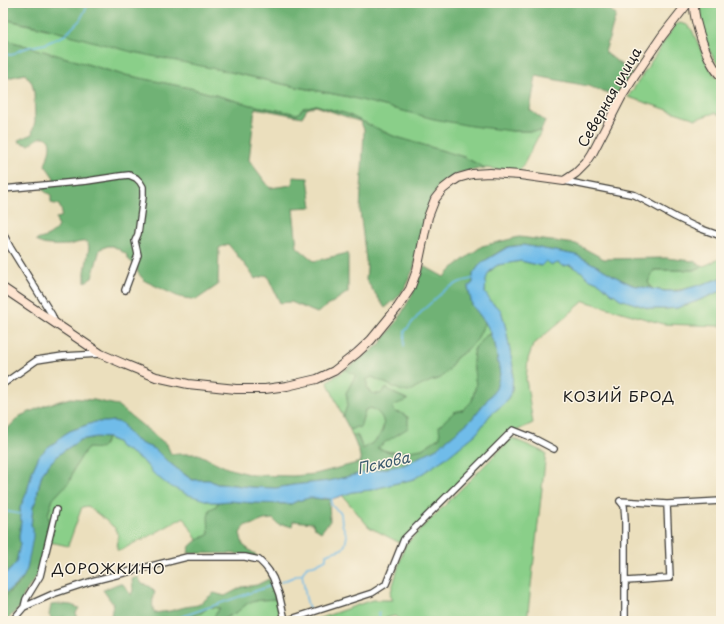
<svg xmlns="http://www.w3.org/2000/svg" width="724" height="624" viewBox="0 0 724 624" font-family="'Playpen Sans',sans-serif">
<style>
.green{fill:#8acf89;stroke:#537652}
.forest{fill:#6fb275;stroke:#466748}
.water{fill:#6fbce9;stroke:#466c82}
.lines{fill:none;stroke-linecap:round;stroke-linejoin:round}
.stream{stroke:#6fbce9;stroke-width:1.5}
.street-casing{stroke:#3b3934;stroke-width:8}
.secondary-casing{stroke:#3b3934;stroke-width:10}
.street{stroke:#fff;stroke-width:5.5}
.secondary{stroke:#fde4d0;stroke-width:8}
.labels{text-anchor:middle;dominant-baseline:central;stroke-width:3;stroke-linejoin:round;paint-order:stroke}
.street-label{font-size:14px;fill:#1c1c1c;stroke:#fcf5e5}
.neighbourhood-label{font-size:15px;letter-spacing:1px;fill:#1c1c1c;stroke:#fcf5e5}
.water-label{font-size:15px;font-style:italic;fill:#3d5c6e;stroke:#fcf5e5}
</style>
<rect width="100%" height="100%" fill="#fcf5e5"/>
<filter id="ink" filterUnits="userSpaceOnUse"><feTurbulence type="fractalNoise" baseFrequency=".025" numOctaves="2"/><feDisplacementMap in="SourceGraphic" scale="8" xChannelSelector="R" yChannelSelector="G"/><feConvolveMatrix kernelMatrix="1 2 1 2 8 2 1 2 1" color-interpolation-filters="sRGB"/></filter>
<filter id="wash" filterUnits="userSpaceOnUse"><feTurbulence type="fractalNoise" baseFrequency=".012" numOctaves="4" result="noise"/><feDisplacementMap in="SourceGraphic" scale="16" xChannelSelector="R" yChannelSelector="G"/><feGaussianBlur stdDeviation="0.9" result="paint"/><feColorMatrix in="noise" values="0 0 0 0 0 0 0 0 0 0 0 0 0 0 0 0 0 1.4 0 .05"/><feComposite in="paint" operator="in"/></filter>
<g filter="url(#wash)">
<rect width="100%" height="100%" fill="#ebdfbd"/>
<path class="green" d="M698 3H721V68C707 51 696 25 698 3Z
M3 19 286 85 349 97 512 131H541L525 162 519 172 485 168 464 157 393 136 347 114 316 105 303 108 298 114 251 105 190 88 120 74 3 39Z
M680 23 687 25 692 30 707 64 716 77 721 81V115L714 113 696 119 628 97 675 25Z
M721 258V278C699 286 676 294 652 289L648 282 654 270H694L704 266Z
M521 261 541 266 546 261 558 263 564 266 569 265 582 272 588 278 600 283 611 293 615 295 620 299 651 309H665L677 308 695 302 721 291V326L663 324 584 301 533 345 528 359 526 379 533 423 516 431 510 433 402 544 369 527 342 495 353 492 371 490 393 484 414 479 450 455 477 433 490 415 505 403 512 391 513 367 506 329 501 310 492 303 485 293 486 276 495 267 498 265Z
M485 322 491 333 484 337 473 362 476 385 472 401 463 410 454 412 440 437 422 449 404 452H390L377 448 384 443 401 413 395 412 393 408 394 405 407 399 393 393 387 388 380 394C374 394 368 394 367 386 367 384 367 381 367 379L372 377 400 390 441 378 447 372 456 358 468 349 480 333Z
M346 369 347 371 356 375 346 393C349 405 347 406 343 417L327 381 339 374Z
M371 408C383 414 387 422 380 434 379 436 378 438 376 440 373 443 367 446 363 449L358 436 352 435 350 430C358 426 364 420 365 410Z
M107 438 117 442 120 447 130 452 144 462 154 474 211 502H219L215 507 209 533 208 535 197 540 184 517 148 537 132 544 122 550H117L118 535 115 528 88 506 82 507 68 546 55 543 46 542 49 521 48 514 53 499 58 494 83 454 88 448 105 445Z
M512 438 546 453 527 621H401L395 616 386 618V621H312L372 600H393L390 595 405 545Z
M23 578 21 582 3 598V594L11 589Z
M277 599 280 621H219L237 612 248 603 260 600Z
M209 607 220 608 213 618 215 621H181L201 613Z"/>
<path class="forest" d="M3 3H603L616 15 605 52 632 73 617 96 588 86 536 76 530 110 545 121 541 131H512L471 126 434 119 349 97 287 85 226 71 132 52 40 27 3 19Z
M3 39 120 74 190 88 251 105 298 114 303 108 316 105 347 114 393 136 464 157 485 168 458 173 443 184 431 198 420 239 414 268 404 289 398 297 385 308 366 280 367 268 360 211 364 130 361 122 316 106 307 109 302 117 255 108 249 160 270 188 292 185 293 177 308 178 312 207 293 208 297 247 314 261 348 253V292L317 313 291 302 280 303 267 275 255 279 249 270 228 244 219 248 218 285 196 300 179 297 145 281 138 273 136 266 128 259 126 254 113 246H108L100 249 92 278 85 282V272L89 247 87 242C80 241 75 244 68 245 59 245 41 247 36 240 47 237 52 236 58 226L56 218 61 217 62 212 59 205 51 203V195L44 191 43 189 44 187 53 183 54 178 45 165C47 159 56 137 43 137 39 137 33 143 29 145L19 142 18 140 32 134 35 121 34 92 32 83 25 74 3 79Z
M519 237 576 244 604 259 666 258 693 261 704 266 693 270H654L648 282 652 289 633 285 614 276 599 267 576 255 523 245 507 247 481 263 473 274V283L468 287 472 305 485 322 480 333 477 340 468 349 456 358 447 372 441 378 431 381 408 392 400 390 372 377 367 379C367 381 367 384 367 386 368 394 374 394 380 394L387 388 393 393 408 400 394 405 393 408 395 412 401 413 408 417V428L384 443 377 448 390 452H404L422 449 440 437 439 426 454 412 463 410 472 401 476 385 473 362 474 349 484 337 491 333V337L495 344 500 374 496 389 471 420 437 448 404 465 371 471 329 481 293 485 276 488 249 487 234 485 217 484 209 480H193L181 472 166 460 155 449 142 444 133 438 127 431 122 423 113 421 106 422H95L70 431 62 436 57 441 48 447 39 456 32 472 27 492 20 508 21 522 19 537 20 544 16 563 10 570 3 575V434L5 431 20 416 46 405 70 398 94 400 117 405 167 445 171 454H198L227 468 252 475 293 476 315 474 361 462 359 452 352 435 357 436 363 449C367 446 373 443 377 439 388 427 385 415 371 408L365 410 360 428 356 427 350 430 343 417C347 406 349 405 346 393L356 375 347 371 346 369 379 345 399 318 413 293 424 266 444 277 455 266 482 246Z
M96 437 107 438C103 450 100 449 88 448L83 454 74 469 70 481 53 499 48 514 49 521 46 542 38 575 24 594 20 607 6 621H3V598L21 582 27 569 33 507 37 498 38 489 42 474 51 462 62 452 80 440Z
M309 498C317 498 324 500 332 499L329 502 330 521 321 532 315 528 313 523 293 521 292 527 286 525H279L273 519 264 520 251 525H246L244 527 240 533 243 545 256 555 257 557 245 554 188 553 190 546 197 540 208 535 209 533 208 517 210 509 215 507 219 502 229 501 253 503 291 504 297 501Z
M138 577 142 584 149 586 155 592C152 599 152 606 154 613L170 611 185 607 198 605 214 593 225 596 242 587 257 585 269 579 277 599 260 600 248 603 237 612 219 621H215L213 618 220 608 209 607 201 613 181 621H110L113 604 103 590 117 584H123L131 595 133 590 132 579Z
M60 604 71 605 79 608 76 613 77 621H65L63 617 53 621 49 615 51 605Z"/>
<path class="water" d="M523 245 576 255 599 267 614 276 632 285 663 291H679L709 282 721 278V291L695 302 677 308 665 309H651L620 299 615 295 611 293 600 283 588 278 582 272 570 265 563 266 558 263 552 265 546 261 541 266 521 261 498 265C485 272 486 280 485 293L492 303 501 310 506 329 513 367 512 391 505 403 490 415 477 433 450 455 414 479 393 484 371 490 353 492 332 499H329L324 498 321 499 316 498H309L297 501 291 504 253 503 229 501 219 502H211L186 494 168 485 154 474 144 462 130 452 120 447 117 442 108 438 96 437 80 440 62 452 51 462 42 474 38 489 37 498 33 507 31 525 33 528V537L27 569 23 578 11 589 3 594V575L10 570 16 563 20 544 19 537 21 522 20 508 27 492 32 472 39 456 48 447 57 441 62 436 70 431 95 422H106L113 421 122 423 127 431 133 438 142 444 155 449 166 460 181 472 192 480H209L217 484 234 485 249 487 276 488 293 485 329 481 371 471 404 465 437 448 471 420 496 389 500 374 495 344 491 337V333L485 322 472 305 468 287 473 283V274L481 263 508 247Z"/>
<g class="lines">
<path class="stream" d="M3 54 12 55 18 51 29 47 45 44 65 35 80 20 89 3
M404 347 405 331 423 310 446 289 460 282 475 278
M3 511 21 514
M281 582 301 574
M309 609 306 598 302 574 307 566 314 565 326 559V554L342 549 345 545 347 536 342 524 341 513 332 506 331 502 332 498
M379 612 380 621
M169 621 273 585
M309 621 312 620 311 618"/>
</g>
</g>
<g filter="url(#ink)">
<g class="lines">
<g class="street-casing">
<path id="street" d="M564 181 635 195 675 217 696 227 721 236
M3 189 87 181 120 176 129 175 136 178 140 182 143 187V197L138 234 135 241 138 255 125 290
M3 233 10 247 52 315 55 323
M3 384 37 360 63 356 101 354
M620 501 624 506 625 519V621
M620 501 667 504 721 501
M626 581 670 578 667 504
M24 607 26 599 40 576 56 510
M12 621 24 607 53 594 92 581 187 557H245L259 560 265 566 269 571 273 578 279 594 285 620
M285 621 372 593 386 584 404 539 513 430 533 438 554 449"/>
</g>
<g class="secondary-casing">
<path id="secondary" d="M694 3C693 21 708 64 721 76
M3 288 101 354 124 364 156 377 188 384 236 389H265L287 386 317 379 334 371 357 353 371 340 398 307 410 289 417 270 428 217 435 199 443 189 452 182 458 178 472 174 490 173 520 175 564 181 576 173 586 163 592 154 622 96 634 77 662 36 688 3"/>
</g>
<use href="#street" class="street"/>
<use href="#secondary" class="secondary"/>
</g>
</g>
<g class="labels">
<g class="street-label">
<text transform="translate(609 97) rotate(-60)">Северная улица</text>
</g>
<g class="neighbourhood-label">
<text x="619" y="395">КОЗИЙ БРОД</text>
<text x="109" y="567">ДОРОЖКИНО</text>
</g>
<g class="water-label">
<text transform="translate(383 462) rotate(-13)">Пскова</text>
</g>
</g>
<rect width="724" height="624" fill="none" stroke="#fcf5e5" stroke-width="16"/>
</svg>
